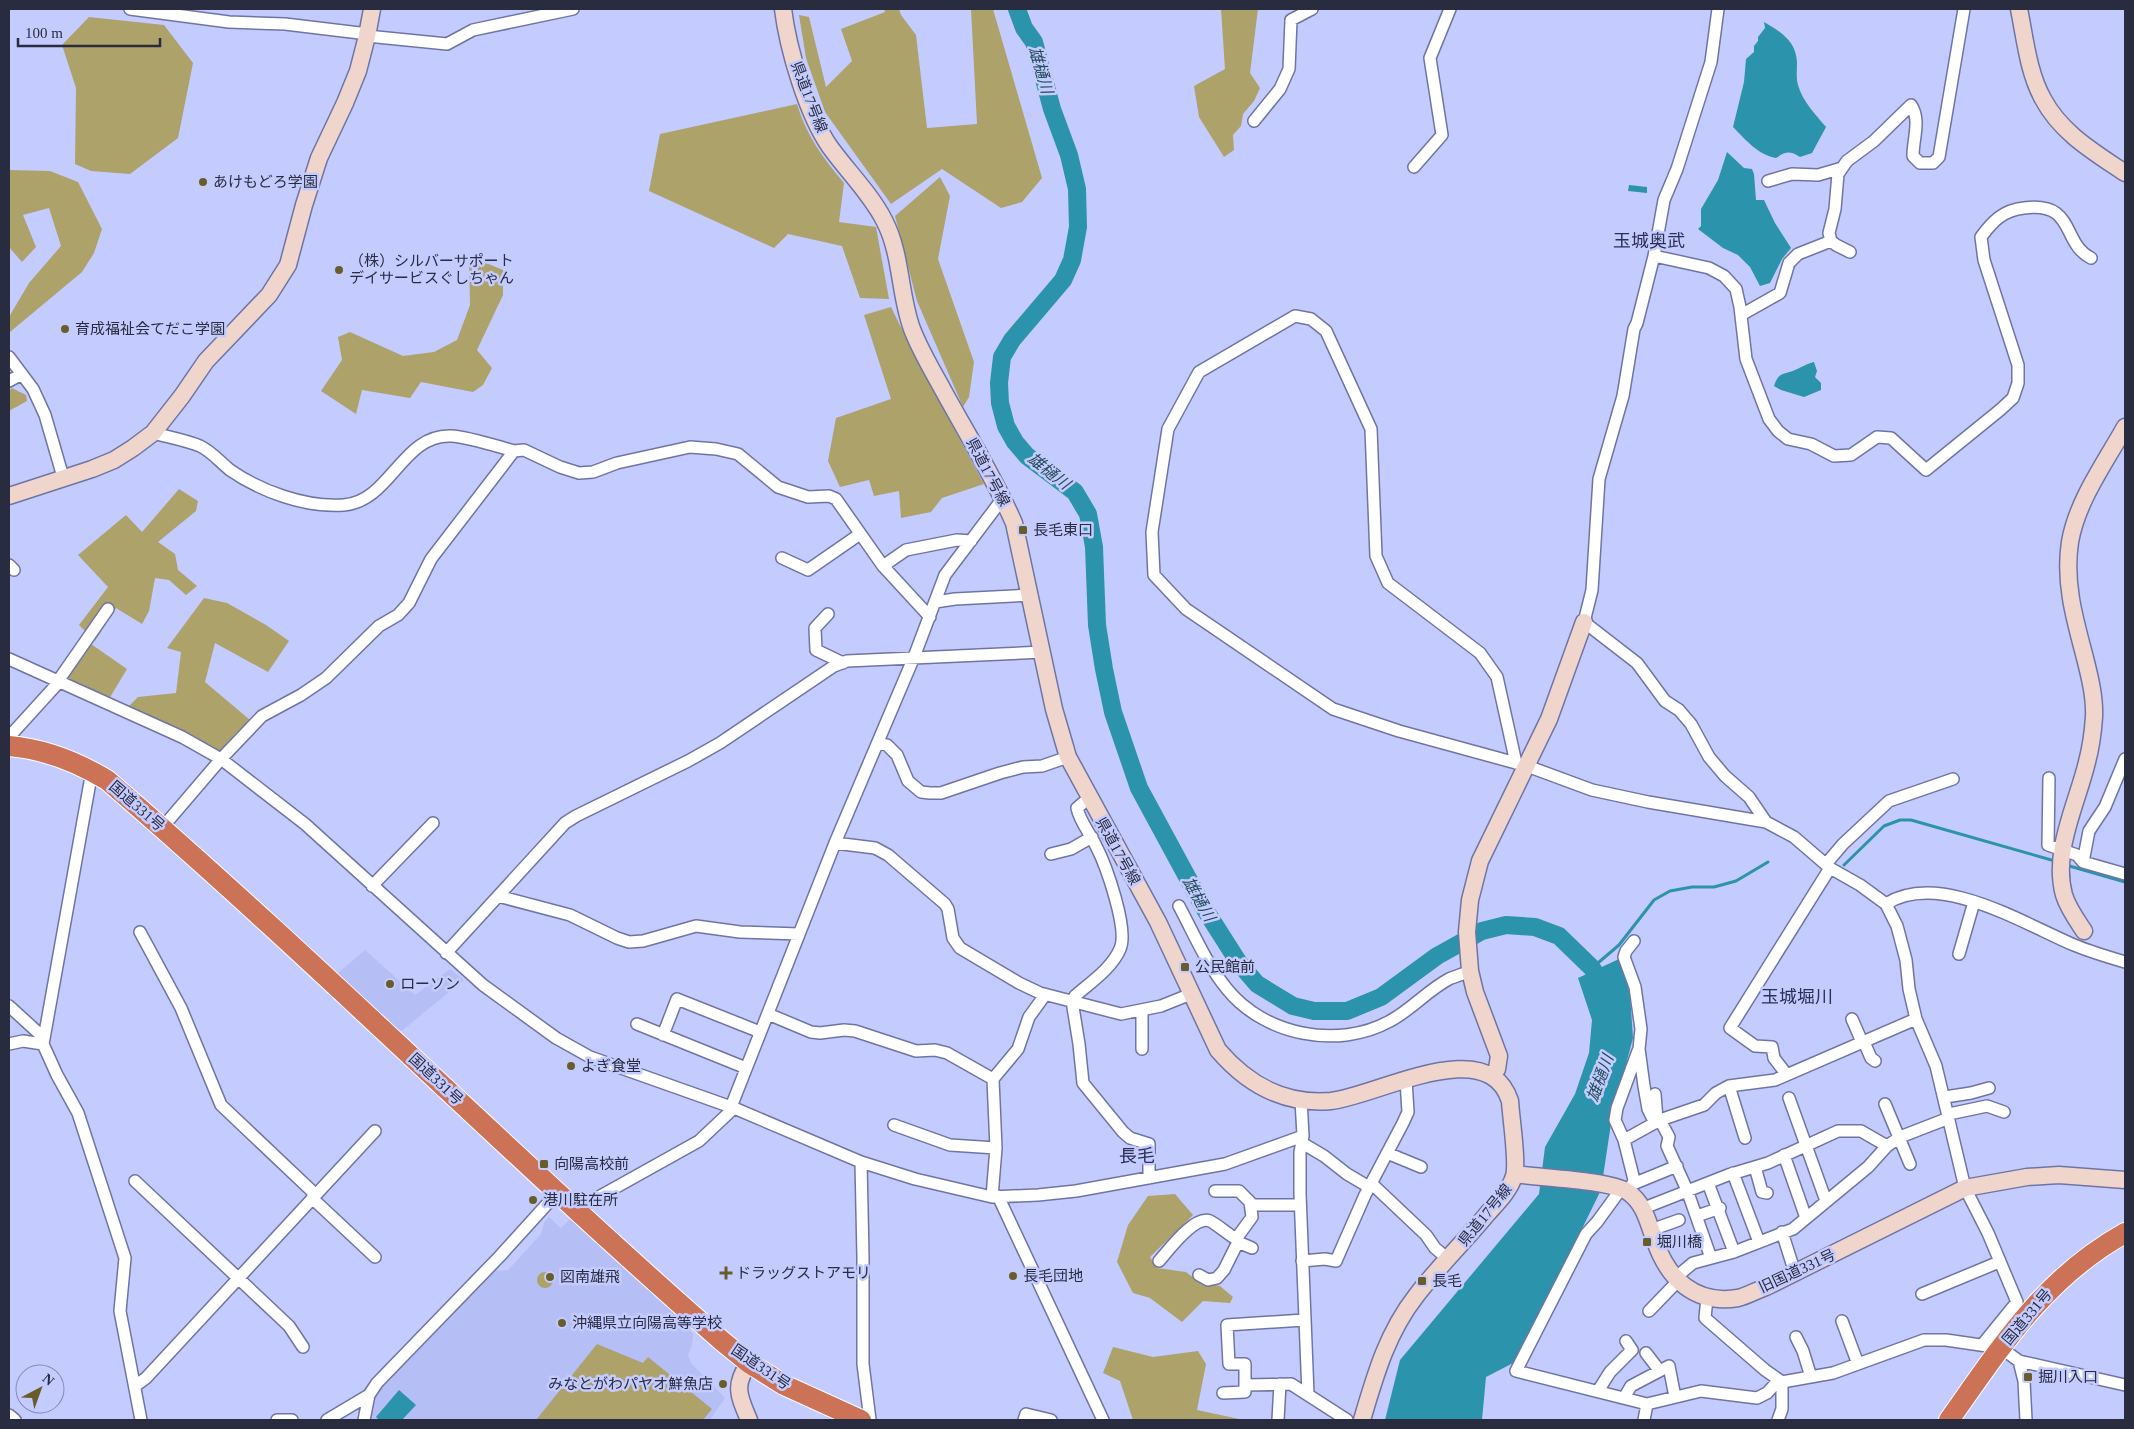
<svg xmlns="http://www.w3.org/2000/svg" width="2134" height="1429" viewBox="0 0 2134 1429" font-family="'Times New Roman','Noto Sans JP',serif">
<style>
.built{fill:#b6bef6}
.green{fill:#ada26a}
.water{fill:#2c93ac}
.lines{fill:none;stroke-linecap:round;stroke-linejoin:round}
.stream{stroke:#2c93ac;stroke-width:3}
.river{stroke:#2c93ac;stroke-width:18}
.street-casing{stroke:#6f75a3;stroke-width:14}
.secondary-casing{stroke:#6f75a3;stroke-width:19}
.highway-casing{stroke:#fff;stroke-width:22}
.street{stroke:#fff;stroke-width:11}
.secondary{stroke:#f0d5cd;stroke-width:16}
.highway{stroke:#cc7357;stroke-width:20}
.poi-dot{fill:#685d2a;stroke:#c4cbfe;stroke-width:2}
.labels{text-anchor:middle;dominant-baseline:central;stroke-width:5;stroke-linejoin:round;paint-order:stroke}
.street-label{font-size:15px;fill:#292c3f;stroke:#c4cbfe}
.poi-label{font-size:15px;fill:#292c3f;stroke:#c4cbfe;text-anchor:start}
.water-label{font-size:16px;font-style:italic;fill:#224d58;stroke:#c4cbfe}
.quarter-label{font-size:18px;fill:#2b2f56;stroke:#c4cbfe}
</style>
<rect width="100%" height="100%" fill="#c4cbfe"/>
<path class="built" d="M365 950 415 995 450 969 464 980 400 1032 337 974Z
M549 1217 561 1228 571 1218 673 1312 693 1334 692 1345 688 1355 691 1363 725 1398 710 1420H368L369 1407 376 1392 492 1271 508 1270 541 1234 544 1223Z"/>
<path class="green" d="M884 9H899L901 15 916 35 927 128 977 124 971 9H993L1042 178 1022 202 1001 208 942 169 891 204 825 112 806 58 799 15 809 17 826 87 852 61 841 29 885 12Z
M1221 9H1258L1250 73 1260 88 1254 101 1243 114 1241 126 1233 135 1234 150 1224 157 1199 117 1194 86 1225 69Z
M89 17 164 25 193 63 178 138 130 174 91 171 75 164 76 88 62 45Z
M797 104C806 135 823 158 844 183L839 222 876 227 889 299 860 298 842 246 788 234 774 248 649 191 660 134Z
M9 170 50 171 78 182 102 229 94 253 82 272 10 332 9 317 29 283 61 246 49 208 23 215 36 247 22 262 9 247Z
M940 177 950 196 938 259 974 362 969 397 963 407 917 301 895 216Z
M469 256 503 270V295L477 350 492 368 483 385 473 392 421 382 410 398 362 390 356 414 321 391 342 360 338 337 350 332 403 356 434 352 457 340 470 305Z
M891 307 920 366 984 484 942 498 931 512 901 518 899 491 874 496 869 480 840 487 828 461 836 418 891 399 864 315Z
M12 388 26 395 27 401 9 411V391Z
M179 489 198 501 196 511 158 542 175 554 178 570 197 586 186 595 169 580 155 578 149 611 142 624 116 608 95 641 79 625 108 587 78 555 126 515 142 532Z
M204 598 227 603 266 625 289 641 268 672 215 643 205 682 250 720 220 752 127 708 138 697 176 693 181 652 167 648Z
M91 644 127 669 109 699 67 679Z
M1175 1194 1193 1215 1150 1257 1157 1268 1186 1272 1199 1282 1220 1286 1233 1297 1230 1303 1203 1301 1182 1322 1150 1298 1133 1293 1117 1262 1128 1225 1148 1196Z
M537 1280a8 8 0 1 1 16 0a8 8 0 1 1-16 0Z
M597 1344 643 1363 648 1357 712 1409 703 1420H536Z
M1113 1347 1153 1357 1198 1351 1206 1364 1197 1410 1244 1420H1133L1120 1381 1103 1373Z"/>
<path class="water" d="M1764 22C1781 32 1796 41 1797 62 1797 69 1796 78 1798 85 1803 102 1815 114 1826 127L1812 153 1800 157C1790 151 1786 151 1776 158 1758 155 1745 139 1733 127L1744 82 1746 59 1754 52V46L1758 41V37L1765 28Z
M1727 152 1744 168 1752 169 1754 174 1756 200H1764L1775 223 1791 248 1782 259 1770 283 1760 286 1750 267 1738 255 1723 248 1698 229 1701 226V209L1718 180Z
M1629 185 1647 187V193L1628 191Z
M1814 362 1817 371 1815 377 1821 383V390L1804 397 1781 390 1774 386C1779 371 1784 375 1795 370 1802 367 1806 364 1814 362Z
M1619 959 1630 994 1633 1038 1612 1117 1601 1190 1517 1361 1486 1377 1482 1420H1385L1400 1360 1539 1194 1545 1147 1575 1094 1589 1053 1592 1020 1578 978Z
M399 1390 416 1405 402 1420H379L376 1417Z"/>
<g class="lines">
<path class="stream" d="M1844 865 1884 826 1900 820H1911L2055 861
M2066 865 2125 882
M1592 968 1619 945 1654 900 1670 891 1692 887H1714L1736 881 1768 862"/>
<path class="river" d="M1017 9 1024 28 1034 42 1052 109 1069 155 1077 189 1078 227 1072 260 1063 280 1012 340 1002 357 999 383 1000 403 1006 426 1015 442 1027 456 1075 492 1088 514 1094 547 1097 625 1104 669 1113 712 1139 788 1204 908 1239 963 1257 984 1293 1006 1314 1011H1347L1381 997 1437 956 1482 931 1506 925 1535 927 1559 936 1592 968 1605 990"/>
<g class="street-casing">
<path id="street" d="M130 9 229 22 285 24 368 34
M1718 9 1711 62 1677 169 1664 200 1654 256 1637 323 1634 329 1623 396 1599 479 1592 590 1584 622 1637 663 1665 701 1679 710 1691 724 1709 757 1725 776 1749 797 1766 822
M367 36 447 44 473 30 573 9
M1254 121 1280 89 1289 69 1291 20 1312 9
M1414 167 1442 135 1430 58 1450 9
M1768 181 1792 174 1818 175 1842 168
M1831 241 1829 233 1835 209 1838 174 1847 161 1874 141 1911 105C1921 120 1913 138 1913 156L1920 163H1933L1939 157 1964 9
M1654 256 1709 268 1724 276 1736 289 1740 307 1746 359 1769 419 1778 431 1788 439 1811 444 1834 456 1851 455 1877 437 1891 438 1926 470 2000 410 2013 398 2018 383V365L1984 260 1981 237C1992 222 2003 210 2024 208 2076 201 2061 243 2091 258
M1741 315 1780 293 1789 263 1798 254 1831 241 1836 245 1850 252
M9 357 33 389 45 415 63 477
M9 381 22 374
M153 433C168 437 185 440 200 446 211 451 220 462 230 470 260 491 306 508 344 505 391 501 402 434 451 436 469 437 496 446 514 451L524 450 560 467 579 473 593 472 617 463 690 447 716 449 738 454 778 487 808 497 829 496 836 499 883 566 930 617
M782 558 808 570 860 534
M9 565 14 570
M883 566 906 550 957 540 971 541
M935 602 955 599 1031 595
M828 614 815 628 816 650 843 663
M9 659 182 737 221 759 305 824 483 985 556 1038 590 1057 734 1108 861 1162 915 1179 992 1197 1038 1195 1076 1191 1225 1164 1303 1136
M58 681 108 609
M9 737 59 682
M878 743 887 745 897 755 908 781 921 792 930 793H941L1000 773 1023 767 1042 766 1068 757
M1516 763 1497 677 1480 653 1388 583 1376 556 1371 429 1326 331 1311 319 1295 316 1199 372 1168 429 1152 532 1154 575 1186 609 1333 709 1399 731 1516 763 1527 766 1592 790 1648 802 1766 822 1794 837 1830 868 1860 885 1886 904 1897 926 1906 960 1909 989 1916 1019 1936 1066 1965 1188 1988 1233 2017 1302 1982 1345
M92 771 43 1044 57 1075 78 1113 125 1258 120 1311 141 1420
M2049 778 2048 845 2077 855 2083 862 2125 874
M1089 798 1077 808C1080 822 1090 833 1096 846 1106 865 1129 930 1120 949 1112 968 1091 982 1075 996L1072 1001 1079 1044 1083 1083 1123 1132 1130 1138 1149 1144V1178
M162 828 221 759 262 716 301 695 326 678 379 626 398 615 409 603 431 559 514 451
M835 843 875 848 888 855 945 904 948 909 953 938 960 948 1019 983 1040 993 1121 1014 1161 1006 1191 994
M1051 854 1071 849 1092 837
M2083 862 2089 831 2105 807 2125 759
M1826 864 1843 844 1889 801 1953 779
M372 886 433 823
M498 896 570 915 617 938 629 942 643 941 696 926 740 932 799 934
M1886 904C1939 870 2024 924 2074 945 2091 952 2108 957 2125 962
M1179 906C1194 934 1207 965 1227 989 1264 1035 1338 1050 1390 1021 1411 1010 1428 990 1449 979 1456 976 1463 974 1470 971
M140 932 181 1008 221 1105 316 1195
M1634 941 1626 951 1624 957 1635 987 1641 1029 1639 1049 1644 1086 1648 1109 1655 1123
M446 953 565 823 576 816 688 761 720 743 834 666 847 661 1043 652
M1959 954 1974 902
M9 1006 44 1038
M1142 1011V1049
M768 1014 811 1032 820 1033 844 1030 855 1031 916 1051 935 1050 947 1053 993 1079
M1852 1019 1862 1042
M637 1024 746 1068
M663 1035 677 999 760 1032
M1864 1042 1871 1058 1875 1061
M9 1044 23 1041 43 1044
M1787 1075 1774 1058 1772 1047 1755 1046 1730 1028 1830 868
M1729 1086 1745 1138
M1655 1094 1657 1120
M1945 1097 1971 1093 1989 1088
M1789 1098 1826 1201
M1301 1100 1303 1136 1300 1152V1194L1308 1394
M1885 1104 1910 1164
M731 1107 835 843 914 657 945 575 1003 498
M1949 1114 1987 1106 2004 1112
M1660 1120 1669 1137 1667 1146 1687 1190 1711 1258
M894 1125 950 1145 996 1148
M1624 1140 1615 1120 1617 1108 1638 1051
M1302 1143 1324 1156 1347 1174 1369 1187
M1387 1153 1421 1167
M1784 1155 1806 1218
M861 1162 863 1257V1364L870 1420
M1755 1167 1762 1192 1767 1193
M1733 1173 1759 1242
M135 1181 289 1326 303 1347
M1371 1183 1426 1235 1435 1248 1448 1259
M1708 1183 1734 1252
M1633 1184 1677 1166
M1621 1189 1597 1222 1586 1234 1516 1371 1647 1404 1701 1391 1757 1398 1767 1393 1779 1380
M1629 1193 1634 1180 1624 1140 1660 1120 1704 1105 1716 1093 1729 1086 1775 1080 1916 1019
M998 1196 1103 1420
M992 1197 996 1148 993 1079 1018 1049 1029 1017 1045 995
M312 1198 375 1257
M1252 1205H1300
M1644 1208 1728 1175 1768 1163 1838 1131H1861L1887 1146
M577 1209 699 1141 734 1108
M1697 1216 1720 1208
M1651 1230 1679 1220
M1782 1232 1795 1273
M1238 1242 1252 1248
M1159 1261C1168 1251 1194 1215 1210 1221 1215 1223 1229 1235 1236 1239
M1302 1261 1325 1259 1336 1261 1365 1195 1403 1123 1408 1112 1406 1080
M1199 1275 1208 1280 1217 1278 1224 1270 1238 1242 1236 1239 1252 1217 1250 1202 1239 1191H1215
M1675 1278 1693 1263 1734 1252 1793 1229 1868 1167 1887 1146 1900 1137 1949 1118
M1922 1294 1999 1262
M1707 1298 1705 1318 1765 1370 1782 1382 1833 1373 1924 1340H1946L2001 1348 2019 1361 2125 1385
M1649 1311 1678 1281
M1842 1321 1858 1364
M1796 1337 1803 1351 1811 1377
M1646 1353 1659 1370
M2019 1361 2024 1381 2026 1420
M1245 1385 1291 1384 1347 1420
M135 1386 146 1378 375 1131
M1598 1391 1610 1372 1632 1350 1626 1341
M1223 1393 1245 1392V1364H1229L1227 1325 1304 1320
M1624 1398 1631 1386 1669 1366 1675 1397
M9 1415 15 1420
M277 1420H292
M327 1420 369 1395
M364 1420 369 1395 377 1383 500 1256 558 1192
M1024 1420 1026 1414 1051 1420
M1278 1420 1280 1384
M1644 1420 1647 1404
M1778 1420 1782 1409V1382"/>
</g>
<g class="secondary-casing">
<path id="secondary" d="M783 9C788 49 807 114 830 147 848 172 870 193 884 220 902 254 899 294 912 329 920 350 932 370 943 390 967 434 994 477 1014 523L1054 709 1068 757 1158 922 1218 1050C1248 1085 1284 1105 1331 1101 1377 1096 1488 1032 1510 1101 1511 1118 1518 1163 1514 1176 1510 1190 1498 1202 1488 1213 1465 1241 1438 1267 1416 1296 1387 1333 1375 1376 1362 1420
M2019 9C2025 38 2028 72 2043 99 2061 133 2094 152 2125 173
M9 496 92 469 114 460 133 448 153 433 182 396 206 361 269 295 288 265 304 205 319 158 345 103 358 71 367 36 372 9
M2084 931C2076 919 2068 908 2064 895 2052 851 2077 804 2087 762 2091 747 2093 732 2094 717 2095 696 2089 674 2084 654 2074 617 2064 581 2070 542 2077 501 2105 463 2125 427
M1492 1076 1497 1069 1499 1056 1475 992 1470 971 1467 932 1470 900 1480 861 1549 719 1584 622
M1515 1174C1541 1178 1609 1180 1628 1192 1645 1204 1648 1223 1655 1241 1668 1279 1695 1305 1738 1298 1747 1296 1757 1290 1766 1287L1965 1188 2027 1177 2059 1175 2125 1180
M749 1363C733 1386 739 1396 749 1420"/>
</g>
<g class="highway-casing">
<path id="highway" d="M9 746C44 749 77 762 107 780 317 961 513 1158 722 1341L749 1363 784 1385 861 1420
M1949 1420C2001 1347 2044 1278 2125 1233"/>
</g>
<use href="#street" class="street"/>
<use href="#secondary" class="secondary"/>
<use href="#highway" class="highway"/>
</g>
<g class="poi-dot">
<circle cx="203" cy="182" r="5"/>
<circle cx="339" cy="270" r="5"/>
<circle cx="65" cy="329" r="5"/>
<rect x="1018" y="525" width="10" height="10" rx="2.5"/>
<rect x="1180" y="962" width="10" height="10" rx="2.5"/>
<circle cx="390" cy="984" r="5"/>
<circle cx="571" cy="1066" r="5"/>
<rect x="539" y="1159" width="10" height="10" rx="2.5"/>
<circle cx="533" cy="1200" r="5"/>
<rect x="1642" y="1237" width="10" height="10" rx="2.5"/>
<path d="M723.5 1265.5h5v5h5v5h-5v5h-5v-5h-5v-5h5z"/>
<circle cx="1013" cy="1276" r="5"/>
<circle cx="550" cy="1277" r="5"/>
<rect x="1417" y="1276" width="10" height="10" rx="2.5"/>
<circle cx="562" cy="1323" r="5"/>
<rect x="2023" y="1372" width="10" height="10" rx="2.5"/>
<circle cx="723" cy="1384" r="5"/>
</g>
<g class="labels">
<g class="street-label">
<text transform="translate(809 97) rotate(69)">県道17号線</text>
<text transform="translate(988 472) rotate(62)">県道17号線</text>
<text transform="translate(137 806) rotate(41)">国道331号</text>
<text transform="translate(1118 851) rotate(61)">県道17号線</text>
<text transform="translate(436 1079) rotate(43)">国道331号</text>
<text transform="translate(1485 1215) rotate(-51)">県道17号線</text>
<text transform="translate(1797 1271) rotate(-25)">旧国道331号</text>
<text transform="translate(2027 1317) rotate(-50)">国道331号</text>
<text transform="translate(761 1367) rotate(34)">国道331号</text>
</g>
<g class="poi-label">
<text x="213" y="182">あけもどろ学園</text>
<text x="349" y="261">（株）シルバーサポート<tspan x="349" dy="17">デイサービスぐしちゃん</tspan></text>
<text x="75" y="329">育成福祉会てだこ学園</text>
<text x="1033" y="530">長毛東口</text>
<text x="1195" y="967">公民館前</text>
<text x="400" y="984">ローソン</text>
<text x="581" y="1066">よぎ食堂</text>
<text x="554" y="1164">向陽高校前</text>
<text x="543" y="1200">港川駐在所</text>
<text x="1657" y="1242">堀川橋</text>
<text x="736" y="1273">ドラッグストアモリ</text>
<text x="1023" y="1276">長毛団地</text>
<text x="560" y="1277">図南雄飛</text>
<text x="1432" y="1281">長毛</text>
<text x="572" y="1323">沖縄県立向陽高等学校</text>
<text x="2038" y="1377">掘川入口</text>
<text x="713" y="1384" text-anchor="end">みなとがわパヤオ鮮魚店</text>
</g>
<g class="water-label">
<text transform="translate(1041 70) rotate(74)">雄樋川</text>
<text transform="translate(1049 471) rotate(38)">雄樋川</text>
<text transform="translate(1199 899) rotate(60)">雄樋川</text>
<text transform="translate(1600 1078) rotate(-70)">雄樋川</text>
</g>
<g class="quarter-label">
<text x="1649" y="241">玉城奥武</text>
<text x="1797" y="997">玉城堀川</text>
<text x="1137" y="1156">長毛</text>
</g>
</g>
<rect width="2134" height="1429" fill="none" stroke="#292c3f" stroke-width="20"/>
<g transform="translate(40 1389) rotate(41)"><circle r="24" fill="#c4cbfe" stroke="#868bb2"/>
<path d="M0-4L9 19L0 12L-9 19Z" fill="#685d2a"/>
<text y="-8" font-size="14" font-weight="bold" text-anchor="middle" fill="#292c3f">N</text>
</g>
<path d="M18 38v8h142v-8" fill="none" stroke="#292c3f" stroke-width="2.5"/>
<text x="25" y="38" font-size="15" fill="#292c3f" stroke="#c4cbfe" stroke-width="4" paint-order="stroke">100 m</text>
</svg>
